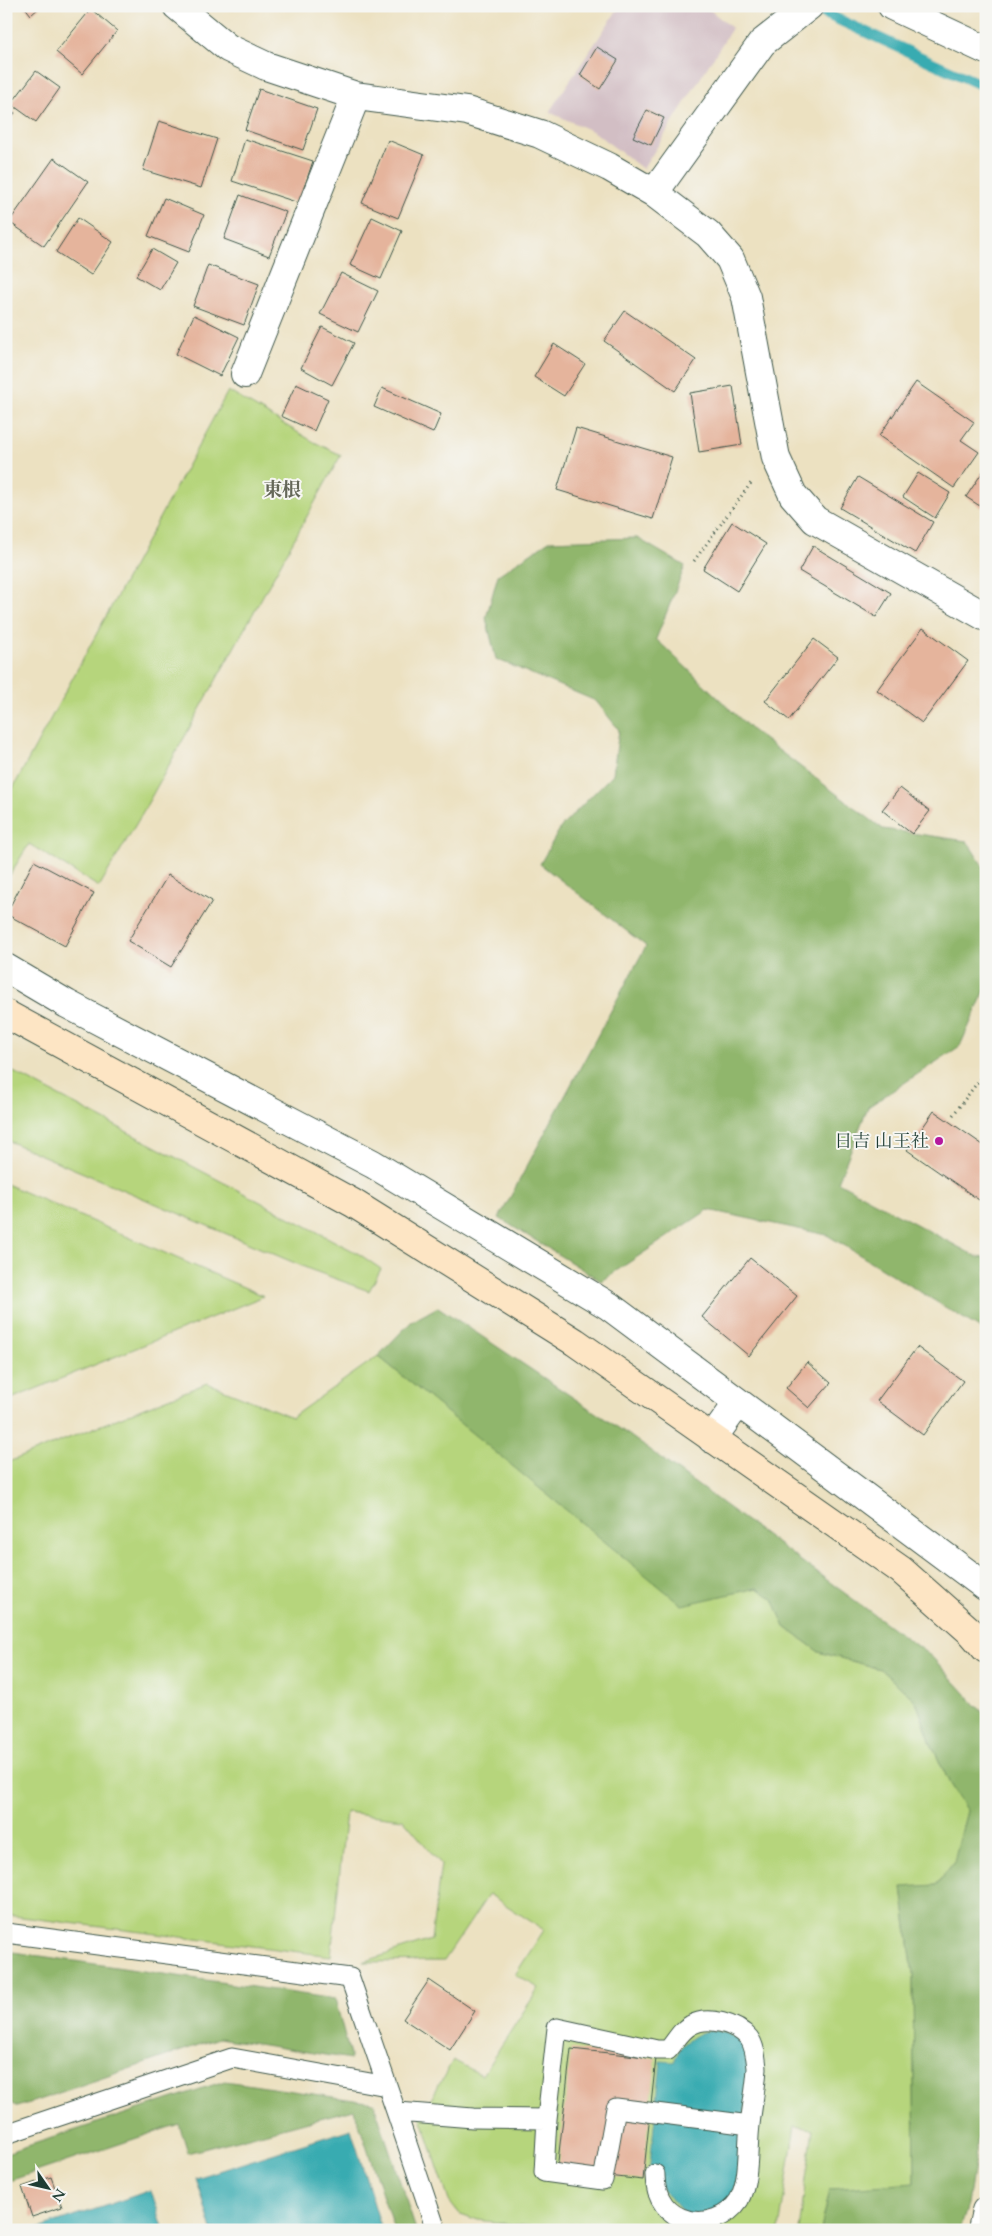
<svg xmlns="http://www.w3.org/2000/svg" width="992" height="2236" viewBox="0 0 992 2236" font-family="Cardo,'Noto Serif JP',serif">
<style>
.industrial{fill:#d2bec4}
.green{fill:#b6d57c;stroke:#6a8958}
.forest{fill:#90b66c;stroke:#587a50}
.water{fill:#39abb1;stroke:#2c7472}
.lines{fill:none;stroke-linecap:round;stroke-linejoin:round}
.stream{stroke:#39abb1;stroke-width:11}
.building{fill:#e5b49c}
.lane-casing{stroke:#3e5649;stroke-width:21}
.street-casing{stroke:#3e5649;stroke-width:30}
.secondary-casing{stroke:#3e5649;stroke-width:30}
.path{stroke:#3e5649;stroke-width:3;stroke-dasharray:1 4;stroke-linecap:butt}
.lane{stroke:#fff;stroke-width:19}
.street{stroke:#fff;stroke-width:28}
.secondary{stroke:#fde5c4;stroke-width:28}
.poi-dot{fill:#b5179e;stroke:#f6f6f2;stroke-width:2}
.labels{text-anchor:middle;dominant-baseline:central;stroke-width:4;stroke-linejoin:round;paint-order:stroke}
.poi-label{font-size:18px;fill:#1f3d34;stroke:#f6f6f2;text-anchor:end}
.neighbourhood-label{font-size:19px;font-weight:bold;fill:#646758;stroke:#f6f6f2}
</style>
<rect width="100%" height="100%" fill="#f6f6f2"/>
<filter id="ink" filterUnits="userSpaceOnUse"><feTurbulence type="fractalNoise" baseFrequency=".02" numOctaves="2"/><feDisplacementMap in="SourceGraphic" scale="10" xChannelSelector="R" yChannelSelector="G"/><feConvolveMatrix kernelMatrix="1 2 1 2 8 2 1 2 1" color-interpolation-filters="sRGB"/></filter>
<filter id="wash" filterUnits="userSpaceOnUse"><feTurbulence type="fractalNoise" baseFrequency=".0096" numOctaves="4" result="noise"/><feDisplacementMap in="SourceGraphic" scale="20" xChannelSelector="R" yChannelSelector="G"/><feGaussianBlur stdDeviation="1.12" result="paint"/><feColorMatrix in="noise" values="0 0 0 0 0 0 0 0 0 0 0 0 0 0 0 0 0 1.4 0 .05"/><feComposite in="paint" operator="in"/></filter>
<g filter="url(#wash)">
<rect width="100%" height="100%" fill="#ece1c1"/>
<path class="industrial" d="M620 6H705L732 28 643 169 594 132 549 112Z"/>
<path class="green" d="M228 391 314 442 341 455 139 819 99 887 29 844 6 881V801Z
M6 1068 359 1254 381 1269 369 1291 309 1269 6 1140Z
M6 1184 264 1296 6 1401Z
M378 1356 682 1604 757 1588 773 1598 785 1627 819 1652 880 1669 916 1701 932 1746 950 1784 967 1811 954 1862 936 1885 902 1888 913 1974 915 2184 830 2189 821 2230H799L813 2129 795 2126 779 2230H560L478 2220 458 2213 449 2201 421 2117 453 2060 482 2075 539 1988 515 1975 544 1930 489 1894 444 1961 363 1962 431 1940 441 1864 403 1819 346 1812 331 1956 6 1915V1463L207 1383 292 1417Z"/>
<path class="forest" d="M637 538 685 566 656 639 753 731 883 829 967 841 986 871V988L960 1046 868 1107 838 1182 977 1257 986 1258V1332L827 1235 708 1210 601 1281 499 1218 646 946 540 864 561 827 613 774 619 730 596 701 496 659 486 618 498 575 549 541Z
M438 1307 629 1435 932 1657 986 1716V1895L981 1902 982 2111 968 2205 960 2230H821L830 2189 915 2183 913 1974 902 1887 936 1885 954 1862 967 1811 950 1784 932 1746 916 1701 880 1669 819 1652 785 1627 773 1599 757 1588 682 1605 378 1356 411 1322Z
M6 1951 335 1999 351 2059 219 2038 18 2107 6 2101Z
M225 2081 374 2103 416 2230H394L354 2109 188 2153 179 2124 6 2182V2153Z"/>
<path class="water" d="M710 2030C730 2032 740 2038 751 2055L738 2177 728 2208 687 2217 649 2173 661 2061 674 2062C680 2044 691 2035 710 2030Z
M351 2129 382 2230H212L196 2178Z
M151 2190 164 2230H35Z"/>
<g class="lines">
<path class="stream" d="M824 13 986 87"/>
</g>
<g id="blocks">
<path class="building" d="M24 6H41L31 15Z
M91 9 117 31 82 74 56 52Z
M597 47 618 60 600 89 580 75Z
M36 71 60 88 36 122 11 104Z
M259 89 317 109 303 150 245 130Z
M6 106 15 113 6 123Z
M647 110 664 118 651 145 633 137Z
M159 121 217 139 201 188 143 170Z
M245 139 313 161 299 203 232 181Z
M388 140 424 155 398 218 362 203Z
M54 158 88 182 44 246 9 222Z
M240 195 286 212 269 256 224 239Z
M164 198 204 215 189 252 148 236Z
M372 217 402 231 381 279 350 265Z
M78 218 113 242 91 275 56 252Z
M152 249 176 263 160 290 136 276Z
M208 265 259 284 244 325 193 306Z
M341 273 378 291 358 332 320 314Z
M625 311 696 360 675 391 604 341Z
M194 315 239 337 220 376 176 354Z
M322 327 354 343 332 385 301 368Z
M554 344 585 364 564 396 534 377Z
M916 382 974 422 961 440 979 452 954 488 879 436Z
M296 384 328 399 314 431 281 416Z
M733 386 742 445 699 452 690 393Z
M382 388 441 414 433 433 374 407Z
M576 428 672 457 653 519 557 490Z
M986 467V510L966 497Z
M918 473 950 493 935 518 903 497Z
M858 477 933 522 915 553 840 508Z
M732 522 766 544 737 591 703 569Z
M813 546 891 593 876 617 799 571Z
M923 628 968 661 922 723 877 690Z
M814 639 838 657 789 720 765 701Z
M900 788 930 811 912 834 882 810Z
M34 861 94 893 65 946 6 914Z
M168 875 212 901 171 967 128 941Z
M934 1111 986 1147V1196L982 1202 907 1150Z
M750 1258 797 1296 749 1356 702 1317Z
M917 1347 963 1381 923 1435 877 1401Z
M807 1362 831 1383 809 1408 786 1388Z
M429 1980 475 2011 450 2050 403 2019Z
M571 2049 656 2058 643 2180 557 2170Z
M51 2177 62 2207 32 2217 22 2187Z"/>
</g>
</g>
<g filter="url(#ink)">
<use href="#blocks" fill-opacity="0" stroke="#3e5649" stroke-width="1"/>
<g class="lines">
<g class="lane-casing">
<path id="lane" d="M6 1933 350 1978C379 2062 408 2145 436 2230
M398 2112 473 2118 547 2119 544 2172 603 2180 616 2108 750 2125
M547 2119 557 2028 657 2050H668C676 2041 680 2031 691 2025 708 2015 737 2024 749 2038 755 2046 756 2059 757 2068 756 2087 752 2106 750 2125 747 2148 750 2179 739 2200 715 2236 654 2226 655 2174
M6 2134 232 2058 387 2086"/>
</g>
<g class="street-casing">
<path id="street" d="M177 6 228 48 266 66 356 96 467 111 540 134 609 167 654 193 708 234 730 259 746 297 776 458 793 495 815 520 986 617
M892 6 986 50
M654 193 762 43 809 6
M245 374 356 96
M6 968 67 1004 373 1164 609 1306 986 1587
M712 1439 738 1403
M982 2230 986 2211"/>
</g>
<g class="secondary-casing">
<path id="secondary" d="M6 1014 353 1203 575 1342 901 1570 972 1633 986 1649"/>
</g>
<path class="path" d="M694 561 751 483
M953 1115 986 1071"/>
<use href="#lane" class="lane"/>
<use href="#street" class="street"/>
<use href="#secondary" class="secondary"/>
</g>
</g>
<circle class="poi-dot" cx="939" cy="1141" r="5"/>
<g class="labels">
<g class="poi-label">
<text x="929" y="1141">日吉 山王社</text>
</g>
<g class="neighbourhood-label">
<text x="282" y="490">東根</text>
</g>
</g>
<rect width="992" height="2236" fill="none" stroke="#f6f6f2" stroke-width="25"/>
<g transform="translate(48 2188) rotate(124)" stroke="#f6f6f2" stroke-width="4" paint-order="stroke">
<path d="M0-4L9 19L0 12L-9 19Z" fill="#1f3d34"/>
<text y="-8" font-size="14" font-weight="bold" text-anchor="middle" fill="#1f3d34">N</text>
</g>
</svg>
